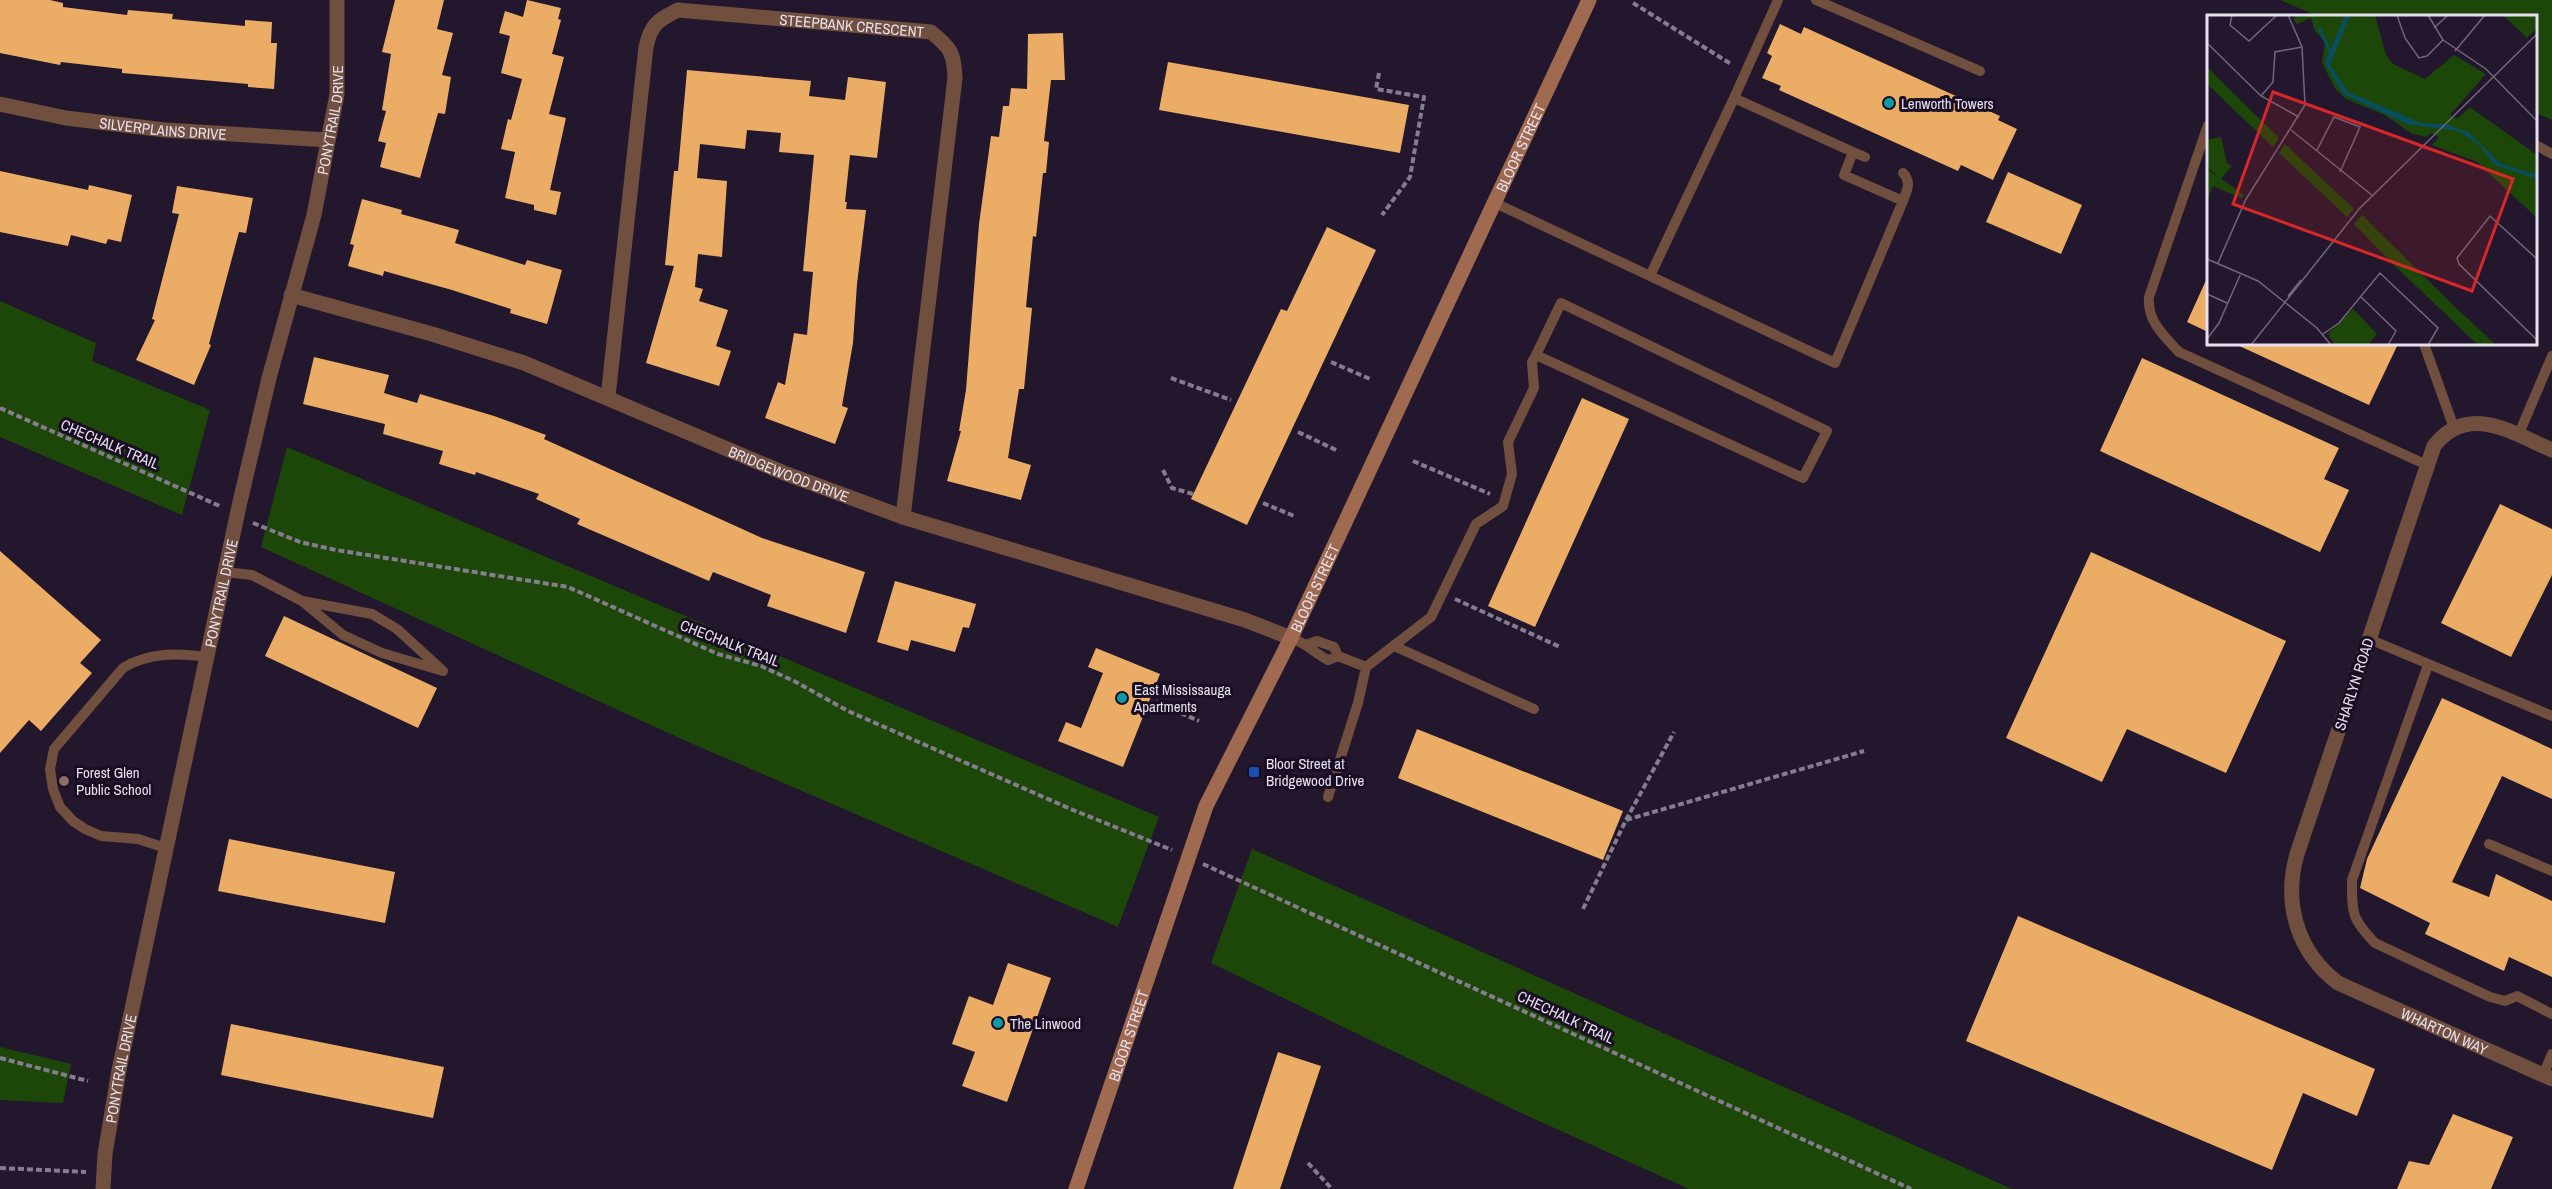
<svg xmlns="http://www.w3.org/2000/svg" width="2552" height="1189" viewBox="0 0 2552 1189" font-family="'Archivo Narrow',sans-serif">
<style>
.green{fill:#1c4709}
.building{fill:#ebac65}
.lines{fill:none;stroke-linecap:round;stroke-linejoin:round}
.path{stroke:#867c8f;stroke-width:4;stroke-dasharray:6 3;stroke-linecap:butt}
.service{stroke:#704f3e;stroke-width:10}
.minor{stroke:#704f3e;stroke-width:15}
.secondary{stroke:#9f6a4f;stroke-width:15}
.culture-dot{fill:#0f9aa8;stroke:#190e23;stroke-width:2}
.transit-dot{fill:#1a4fb4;stroke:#190e23;stroke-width:2}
.education-dot{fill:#8d6e63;stroke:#190e23;stroke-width:2}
.labels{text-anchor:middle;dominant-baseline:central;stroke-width:6;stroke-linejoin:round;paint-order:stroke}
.street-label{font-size:15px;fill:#e6dfee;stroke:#190e23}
.poi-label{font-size:15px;fill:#e6dfee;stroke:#190e23;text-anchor:start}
.inset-river{fill:none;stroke:#084e60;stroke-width:3}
.inset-road{fill:none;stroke:#71677a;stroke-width:1.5}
.view{fill:#d62828;fill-opacity:0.15;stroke:#d62828;stroke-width:3}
.inset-edge{fill:none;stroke:#e6dfee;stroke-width:3}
</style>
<rect width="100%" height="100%" fill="#23172d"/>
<path class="green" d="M2280 0H2552V120L2536 113V16H2317Z
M0 301 96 343 92 361 210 410 182 515 0 437Z
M287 447 1159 817 1118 927 686 741 261 547Z
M1252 849 2012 1189H1689L1521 1113 1211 963Z
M0 1047 71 1064 63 1103 0 1100Z"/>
<path class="building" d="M0 0H50L63 3V7L127 15 128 10 173 14 172 19 245 26V20L272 22 271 43H277L274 89 248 87V84L122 73V69L61 62 60 65 0 53Z
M395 0H444L437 29 453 33 442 75 451 77 445 114 438 113 420 178 380 167 386 143 378 141 386 111 382 110 391 54 382 52Z
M527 0 561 8 558 19 561 20 552 54 564 57 549 114 566 118 550 190 561 192 556 215 534 210V205L505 198 515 152 501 149 508 119 511 120 522 79 501 73 510 36 499 33 505 11 523 17Z
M1780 24 1801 34 1804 27 2000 116 1998 120 2017 129 1993 180 1961 165 1958 171 1779 90 1781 86 1762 78 1772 56 1767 53Z
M1063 33 1065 80H1051L1044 141 1049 142 1046 173H1043L1036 237 1033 236 1026 307 1032 308 1024 389H1019L1008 458 1031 465 1021 500 947 481 961 431H959L966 390 979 224 991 136 999 137 1003 106H1009L1011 88 1027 89 1028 34Z
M1168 62 1409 105 1400 153 1159 110Z
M687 70 811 81 809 96 845 100 848 77 886 82 877 158 850 155 845 202H847L846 209 866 210 857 284 853 343 842 406 848 408 835 444 765 418 778 382 785 385 794 333 807 335 813 272 803 271 814 155 779 152 781 133 747 130 745 149 700 144 697 178 727 181 722 257 698 254 695 287 703 289 699 301 728 310 716 346 731 351 719 386 646 363 674 266 665 265 674 171H678Z
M0 171 88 190 89 185 132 195 121 242 108 239 106 244 71 235 68 246 0 232Z
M2008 172 2082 205 2061 254 1986 222Z
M177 186 253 198 246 233 239 232 209 344 211 345 194 385 136 360 155 320 152 319 179 214 172 213Z
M362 199 402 210 401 214 459 230 455 243 525 265 527 260 562 270 547 324 510 313 511 309 452 290 384 271 383 276 348 266 354 245 350 244Z
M1327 227 1376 250 1247 525 1191 499 1281 309 1287 311Z
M2208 276V332L2187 322Z
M2235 344H2398L2369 405Z
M314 357 389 375 384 393 417 403 420 394 494 416 546 435 544 439 762 538 865 572 846 633 767 606 771 595 713 572 709 581 577 524 580 519 536 499 539 494 476 472 475 475 439 464 443 451 383 434 385 424 303 404Z
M2142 358 2339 448 2324 479 2349 490 2320 552 2100 451Z
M1582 398 1629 419 1535 627 1488 606Z
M2500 504 2552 529V575L2511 657 2441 623Z
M0 551 101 640 80 663 92 673 41 731 29 720 0 753Z
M2091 552 2286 641 2226 773 2127 729 2102 782 2006 738Z
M895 581 976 604 969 628 963 627 955 652 911 640 908 651 877 642Z
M284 616 437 688 418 728 265 656Z
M1096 648 1160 674 1123 767 1058 741 1066 722 1081 728 1103 673 1088 667Z
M2442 698 2552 749V799L2502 776 2452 882 2489 897 2496 874 2552 901V977L2509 957 2504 971 2425 934 2430 923 2360 888 2367 859Z
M1417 729 1623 811 1603 860 1398 778Z
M229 839 395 872 385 923 218 891Z
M2018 916 2375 1069 2357 1116 2303 1093 2272 1170 1966 1041Z
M1008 963 1051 978 1007 1102 962 1086 975 1052 952 1044 969 996 993 1005Z
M231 1024 444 1067 433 1118 221 1075Z
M1278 1052 1321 1066 1280 1189H1233Z
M2453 1114 2513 1137 2491 1189H2397L2409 1161 2429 1165Z"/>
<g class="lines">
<path class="path" d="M1633 3 1731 64
M1379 73 1376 89 1424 97 1410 177 1382 215
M1331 362 1370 379
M1171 378 1231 400
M0 408 222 507
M1298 432 1336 450
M1413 461 1490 494
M1163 470 1172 488 1193 494
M1263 503 1294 516
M253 523 300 542 336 550 568 587 718 654 761 666 796 682 848 711 1073 810 1172 850
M1455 599 1560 647
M1156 702 1199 721
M1626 820 1674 732
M1203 864 1911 1189
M1583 909 1626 820 1864 751
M0 1058 88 1081
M1308 1163 1332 1189
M0 1168 86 1172"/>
<path class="service" d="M1816 0 1980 71
M1734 98 1778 0
M2208 125 2149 297C2147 321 2164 336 2179 352L2427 465
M2536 145 2552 154
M1853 152 1865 157
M1903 173C1912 182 1907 190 1903 201
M1495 203 1835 363 1903 201 1844 175 1853 152 1734 98 1650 276
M2424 344 2454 428
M2518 436 2552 356
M225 572 252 575 302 601 343 635 382 653 443 671 397 629 372 614 302 601
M1291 638C1308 644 1313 652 1328 660L1338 656 1366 667 1358 703 1328 797
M2369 639 2552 716
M1308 644 1317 641 1334 647 1338 656
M1394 646 1534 709
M2428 665 2352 880C2352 913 2351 918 2375 943L2490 997 2505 1001 2517 996 2552 1014
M1366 667 1431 617 1476 524 1503 506 1512 474 1508 442 1534 388 1532 362 1536 355 1561 303 1827 431 1803 478 1536 355
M2489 844 2552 871
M166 848 138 839 101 836 85 829 73 821 60 807 53 789 50 769 54 749 123 668C149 652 177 653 207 657
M2543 1075 2552 1054"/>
<g class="minor">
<path id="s1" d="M0 104 66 118 165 130 328 140"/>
<path id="s2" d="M291 295 432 334 524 363 784 473 903 517 1245 620 1291 638"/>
<path id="s3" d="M608 397 646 47C651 24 658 20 678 10L931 32C951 48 954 53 955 78L903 517"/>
<path id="s4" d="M2552 450C2512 433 2468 402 2434 446L2297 854C2283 903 2297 952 2338 983L2552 1079"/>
<path id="s5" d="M103 1189 105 1154 119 1070 239 506 269 378 314 215 337 94V0"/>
</g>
<path class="secondary" id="s6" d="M1076 1189 1206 806 1291 638 1589 0"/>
</g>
<g class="culture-dot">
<circle cx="1889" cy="103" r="6"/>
<circle cx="1122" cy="698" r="6"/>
<circle cx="998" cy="1023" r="6"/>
</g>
<rect class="transit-dot" x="1248" y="766" width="12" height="12" rx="3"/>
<circle class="education-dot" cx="64" cy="781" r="6"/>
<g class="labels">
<g class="street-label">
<text stroke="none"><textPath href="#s3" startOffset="578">STEEPBANK CRESCENT</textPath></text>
<text stroke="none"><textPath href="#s5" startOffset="1094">PONYTRAIL DRIVE</textPath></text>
<text stroke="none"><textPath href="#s1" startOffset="165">SILVERPLAINS DRIVE</textPath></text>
<text stroke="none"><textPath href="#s6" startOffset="1134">BLOOR STREET</textPath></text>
<text transform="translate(110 444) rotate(23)">CHECHALK TRAIL</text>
<text stroke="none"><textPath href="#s2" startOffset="530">BRIDGEWOOD DRIVE</textPath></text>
<text stroke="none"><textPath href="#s6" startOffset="648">BLOOR STREET</textPath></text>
<text stroke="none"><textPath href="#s5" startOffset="608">PONYTRAIL DRIVE</textPath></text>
<text transform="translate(730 643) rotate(21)">CHECHALK TRAIL</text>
<text transform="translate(2354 684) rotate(-72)">SHARLYN ROAD</text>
<text transform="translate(1566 1017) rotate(25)">CHECHALK TRAIL</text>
<text stroke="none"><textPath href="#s4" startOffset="822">WHARTON WAY</textPath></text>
<text stroke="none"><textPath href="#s6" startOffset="162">BLOOR STREET</textPath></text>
<text stroke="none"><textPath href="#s5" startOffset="122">PONYTRAIL DRIVE</textPath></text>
</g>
<g class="poi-label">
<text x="1901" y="103">Lenworth Towers</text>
<text x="1134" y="689">East Mississauga<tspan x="1134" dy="17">Apartments</tspan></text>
<text x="1266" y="763">Bloor Street at<tspan x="1266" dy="17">Bridgewood Drive</tspan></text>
<text x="76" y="772">Forest Glen<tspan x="76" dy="17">Public School</tspan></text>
<text x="1010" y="1023">The Linwood</text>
</g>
</g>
<g transform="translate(2207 15)">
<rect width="330" height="330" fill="#23172d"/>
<path d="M90 0H168L179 40 186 49 218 64 247 40 279 59 243 100 250 104 263 92 330 140V203L270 147 225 130 232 122 224 118 219 122 204 118 178 100 139 84 128 73 115 48 118 27 108 16 104 3 90 9 86 4ZM296 0H330V13L320 23ZM0 52 72 123 66 132 0 69ZM14 122 20 148 25 151 14 164 37 180 34 183 6 171 0 185V154L11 162 0 152V125ZM78 129 147 194 140 202 72 138ZM155 200 246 290 289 330H271L188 251 147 209ZM146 294 170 319 161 330H128L121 319Z" fill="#1c4709"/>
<path d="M138 0H143L123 50 141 77 214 108 238 109 261 117 294 149 330 160V164L288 150 273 131 252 116 200 109 136 79 118 48Z" fill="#084e60"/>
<path class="inset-river" d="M112 13 123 36"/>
<path class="inset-road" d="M25 0 23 10 42 26 70 0M190 0 198 23 212 43 220 41 236 25M221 0 236 25 279 54 330 106M227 13 241 0M0 28 54 81 92 102M248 36 278 0M54 81 66 67 68 37 95 32M84 115 166 181M110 135 127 102 153 112 133 157M0 244 51 266 110 313 124 330M330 244 283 201 250 243 252 249 330 325M11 248 39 184 98 90 95 32 81 0M0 279 20 288M81 281 94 265M153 281 189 316 181 330M116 319 132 308 173 258 231 313 221 330M0 324 12 308 34 258M44 330 152 194 330 19"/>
<path class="view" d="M66 77 306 164 265 276 26 189Z"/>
<rect width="330" height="330" class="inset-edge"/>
</g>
</svg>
